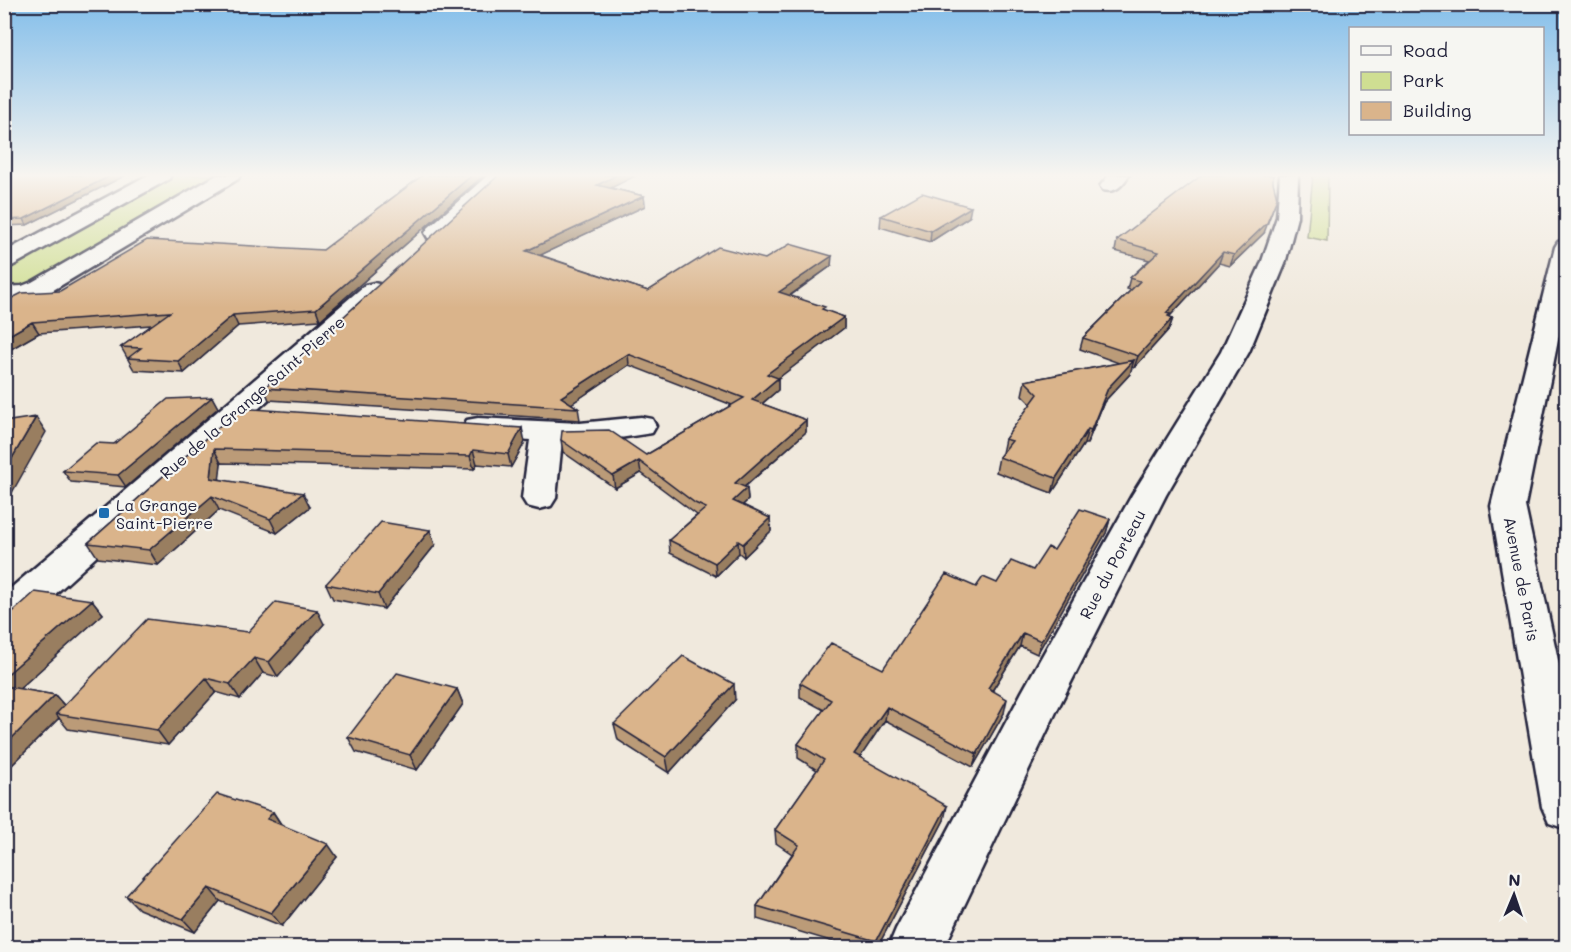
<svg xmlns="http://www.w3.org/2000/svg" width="1571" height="952" viewBox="0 0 1571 952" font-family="Mali,sans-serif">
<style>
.green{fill:#cfde92;stroke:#788066;stroke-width:1.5}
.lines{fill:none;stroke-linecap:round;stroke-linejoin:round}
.minor-casing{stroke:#22223b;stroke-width:5}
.secondary-casing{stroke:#22223b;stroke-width:5}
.minor{fill:#f6f6f2;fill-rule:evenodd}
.secondary{fill:#f6f6f2;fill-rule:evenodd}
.wall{fill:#bb9b78;stroke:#22223b;stroke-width:1.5}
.shaded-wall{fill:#997e61;stroke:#22223b;stroke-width:1.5}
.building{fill:#dab48b;stroke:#22223b;stroke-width:1.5}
.poi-dot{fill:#1f6fb2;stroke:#f6f6f2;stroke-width:2}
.labels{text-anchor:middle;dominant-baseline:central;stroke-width:4.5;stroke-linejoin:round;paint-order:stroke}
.street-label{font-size:16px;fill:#22223b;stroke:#f6f6f2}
.poi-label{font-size:16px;fill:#22223b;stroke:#f6f6f2;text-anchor:start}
</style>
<rect width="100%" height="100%" fill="#f0e9dd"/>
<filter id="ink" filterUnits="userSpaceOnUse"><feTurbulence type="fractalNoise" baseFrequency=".0167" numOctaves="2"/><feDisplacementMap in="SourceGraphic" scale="12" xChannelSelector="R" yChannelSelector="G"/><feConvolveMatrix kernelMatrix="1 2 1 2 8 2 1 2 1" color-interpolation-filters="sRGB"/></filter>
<g filter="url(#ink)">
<path class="green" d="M167 175H225L27 290 5 289V265Z
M1313 175H1328L1327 241 1307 237Z"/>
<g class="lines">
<g class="minor-casing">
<path id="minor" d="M148 175H171L169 179 12 266 4 268V252Z
M217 175H240L238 179 50 292 26 300 4 301V287L22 286 32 282Z
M488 175H508L444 238 436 239 428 238 425 233 428 228Z
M1109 175H1129C1122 186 1116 193 1103 190L1100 186Z
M1280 175H1298L1297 217 1285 264 1249 352 1166 495 1057 710 944 948H888L896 929 1022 692 1132 495 1221 352 1261 264 1277 217Z
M374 283 383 285 386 290 383 295 18 628 4 632V594L365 285Z
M641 417 652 419 656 426 652 433 600 441H562L556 498 551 506 539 509 527 506 522 498 530 440 467 434 463 427 467 420 478 418 580 423Z"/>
</g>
<g class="secondary-casing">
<path id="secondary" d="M1566 240V300L1525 506 1566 697V829L1549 823 1542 807 1491 506 1555 247 1558 242Z"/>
</g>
<use href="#minor" class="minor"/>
<use href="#secondary" class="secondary"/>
</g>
<path class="wall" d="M4 175H126L27 225 4 226Z
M423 175H484L320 320 238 326 184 373 134 370 121 347 152 325 39 333 4 353V302L60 291 323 250Z
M611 188 644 196 645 206 540 255 648 291 765 259 831 266 790 296 825 311 844 317V328L778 378V390L762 404 806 420V432L745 487 747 488 748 500 743 505 770 518 771 531 744 557 739 553 716 576 670 553 669 540 697 515 641 473 615 488 563 452 561 440 646 455 732 405 629 365 571 404 578 408 580 420 269 400 264 388 285 379Z
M881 216 969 217 930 242 880 227Z
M1264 233 1230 266 1219 263 1169 317 1173 318 1169 329 1134 368 1131 367 1130 374 1104 402 1087 444H1084L1052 493 996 472 999 457 1002 453 1005 439 1031 404 1022 395 1025 381 1119 363 1080 349 1083 338 1131 290 1127 289 1130 278 1149 260 1115 251 1117 240Z
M212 397 218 408 126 487 71 482 63 471 114 444Z
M240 408 525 442 511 467 477 464 474 469 221 463 219 479 310 507 277 533 219 510 158 565 98 558 88 543Z
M1110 519 1106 533 1037 654 1020 646 992 691 1004 713 973 767 885 720 860 757 944 820 877 948H854L757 919V906L792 854 776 843 775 830 817 770 798 758V744L824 710 800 697V683L883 669 976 587 997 583 1033 570 1054 550Z
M435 545 384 609 333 599 326 584Z
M92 600 103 614 19 689 55 695 64 705 248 632 324 624 278 677 263 673 240 699 216 692 168 745 68 729 59 718 4 773V617Z
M457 689 463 704 417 770 356 752 348 737Z
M735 700 669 773 618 740 614 724Z
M273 812 281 824 337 857 282 926 220 901 195 932 139 909 126 896Z"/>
<path class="shaded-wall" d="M112 175H126L27 225 24 219Z
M472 175H484L320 320 316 309Z
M617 175H637L599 194 597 185Z
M644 196 645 206 528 261 526 251Z
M1277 198 1264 233 1230 266 1234 255Z
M971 207 969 217 930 242 931 231Z
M1223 252 1219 263 1169 317 1173 318 1169 329 1134 368 1138 356 1166 313Z
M832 256 831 266 779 303V292Z
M233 315 238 326 184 373 178 361Z
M844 317V328L768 386 767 374Z
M32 322 39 333 4 353V338Z
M628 354 629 365 565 408 561 397Z
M1134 360 1130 374 1104 402 1087 444 1091 430 1108 388Z
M778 378V390L752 412V400Z
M212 397 218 408 126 487 118 475Z
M36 417 46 432 4 507V472Z
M806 420V432L735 495V483Z
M522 428 525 442 511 467 508 454Z
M1088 429 1084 444 1052 493 1056 478Z
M214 449 221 463 218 492 211 478Z
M473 450 477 464 474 469 470 456Z
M639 461 641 473 615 488 613 476Z
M747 488 748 500 734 513 733 501Z
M303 493 310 507 277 533 270 519Z
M212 496 219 510 158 565 149 550Z
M770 518 771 531 744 557 743 544Z
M1110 519 1106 533 1037 654 1041 641Z
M430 530 435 545 384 609 378 594Z
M738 541 739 553 716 576 715 563Z
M92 600 103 614 8 699 4 695V677Z
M317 610 324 624 278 677 269 662Z
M1023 633 1020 646 985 702 988 688Z
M254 658 263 673 240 699 230 684Z
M206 678 216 692 168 745 157 730Z
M734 684 735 700 669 773 666 757Z
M457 689 463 704 417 770 410 755Z
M55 695 67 709 56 714 59 718 4 773V746Z
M1007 699 1004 713 973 767 977 754Z
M887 707 885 720 853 768 854 754Z
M947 806 944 820 877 948H875L876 941Z
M273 812 282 826 267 819Z
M328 844 337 857 282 926 271 913Z
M209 888 220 901 195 932 183 919Z"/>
<path class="building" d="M4 175H112L24 219 4 220V180H5H4Z
M423 175H472L316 309 233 315 178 361 128 358 141 348 121 347 170 312 32 322 4 338V302L22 293 60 291 147 240 323 250Z
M499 175H617L597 185 644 196 526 251 648 291 718 247 765 259 790 244 832 256 779 292 825 307 822 309 844 317 767 374 778 378 752 400 806 420 735 483 747 488 733 501 770 518 743 544 738 541 715 563 669 540 706 508 695 503 639 461 613 476 561 440 562 431 609 430 646 455 744 398 628 354 561 397 578 408 264 388 272 381 285 379V370Z
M1202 175H1273V182L1277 198 1267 223 1234 255 1223 252 1166 313 1170 314 1168 316 1173 318 1138 356 1083 338 1140 281 1130 278 1159 252 1117 240Z
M922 193 971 207 931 231 881 216Z
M1134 360 1108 388 1091 430 1088 429 1056 478 999 457 1012 441 1005 439 1038 394 1025 381Z
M212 397 118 475 63 471 96 443 114 444 168 399Z
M240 408 522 428 508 454 473 450 470 456 214 449 211 478 303 493 270 519 212 496 149 550 88 543Z
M36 417 4 472V422Z
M1080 509 1110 519 1041 641 1023 633 988 688 1007 699 977 754 887 707 854 754 947 806 876 941 757 906 799 845 775 830 824 760 798 744 831 700 800 683 831 643 883 669 946 574 976 587 983 577 997 583 1011 561 1033 570 1048 547 1054 550Z
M381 522 430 530 378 594 326 584Z
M35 592 92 600 4 677V617L8 616Z
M276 602 317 610 269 662 254 658 230 684 206 678 157 730 56 714 147 619 248 632Z
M683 656 734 684 666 757 614 724Z
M397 673 457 689 410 755 348 737Z
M4 686 55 695 4 746Z
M217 794 273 812 267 819 328 844 271 913 209 888 183 919 126 896Z"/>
</g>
<linearGradient id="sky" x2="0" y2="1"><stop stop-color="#83beea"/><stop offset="0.57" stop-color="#f8f5f0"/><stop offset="1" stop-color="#f8f5f0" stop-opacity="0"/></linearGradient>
<rect width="1571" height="308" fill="url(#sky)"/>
<rect class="poi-dot" x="98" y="507" width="12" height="12" rx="3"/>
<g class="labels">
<g class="street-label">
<text transform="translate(252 397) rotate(-41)">Rue de la Grange Saint-Pierre</text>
<text transform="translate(1112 564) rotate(-62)">Rue du Porteau</text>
<text transform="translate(1522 579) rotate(79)">Avenue de Paris</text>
</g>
<g class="poi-label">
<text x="116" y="504">La Grange<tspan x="116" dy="18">Saint-Pierre</tspan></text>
</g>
</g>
<rect width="1571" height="952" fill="none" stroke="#f6f6f2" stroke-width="24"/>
<rect x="12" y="12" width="1547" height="928" fill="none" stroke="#22223b" stroke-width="2" filter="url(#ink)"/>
<rect x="1349" y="27" width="195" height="108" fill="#f6f6f2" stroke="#a1a1a9" stroke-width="1.5"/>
<rect x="1361" y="46" width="30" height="9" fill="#f6f6f2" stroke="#a1a1a9" stroke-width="1.5"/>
<text x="1403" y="57" font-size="18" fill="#22223b">Road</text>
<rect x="1361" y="72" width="30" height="18" fill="#cfde92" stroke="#a1a1a9" stroke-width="1.5"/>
<text x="1403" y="87" font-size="18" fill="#22223b">Park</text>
<rect x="1361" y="102" width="30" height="18" fill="#dab48b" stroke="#a1a1a9" stroke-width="1.5"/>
<text x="1403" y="117" font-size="18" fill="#22223b">Building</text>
<g transform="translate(1514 895) rotate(2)" stroke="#f6f6f2" stroke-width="4.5" paint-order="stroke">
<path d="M0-4.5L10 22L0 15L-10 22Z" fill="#22223b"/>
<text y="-9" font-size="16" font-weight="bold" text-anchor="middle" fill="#22223b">N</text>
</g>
</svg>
